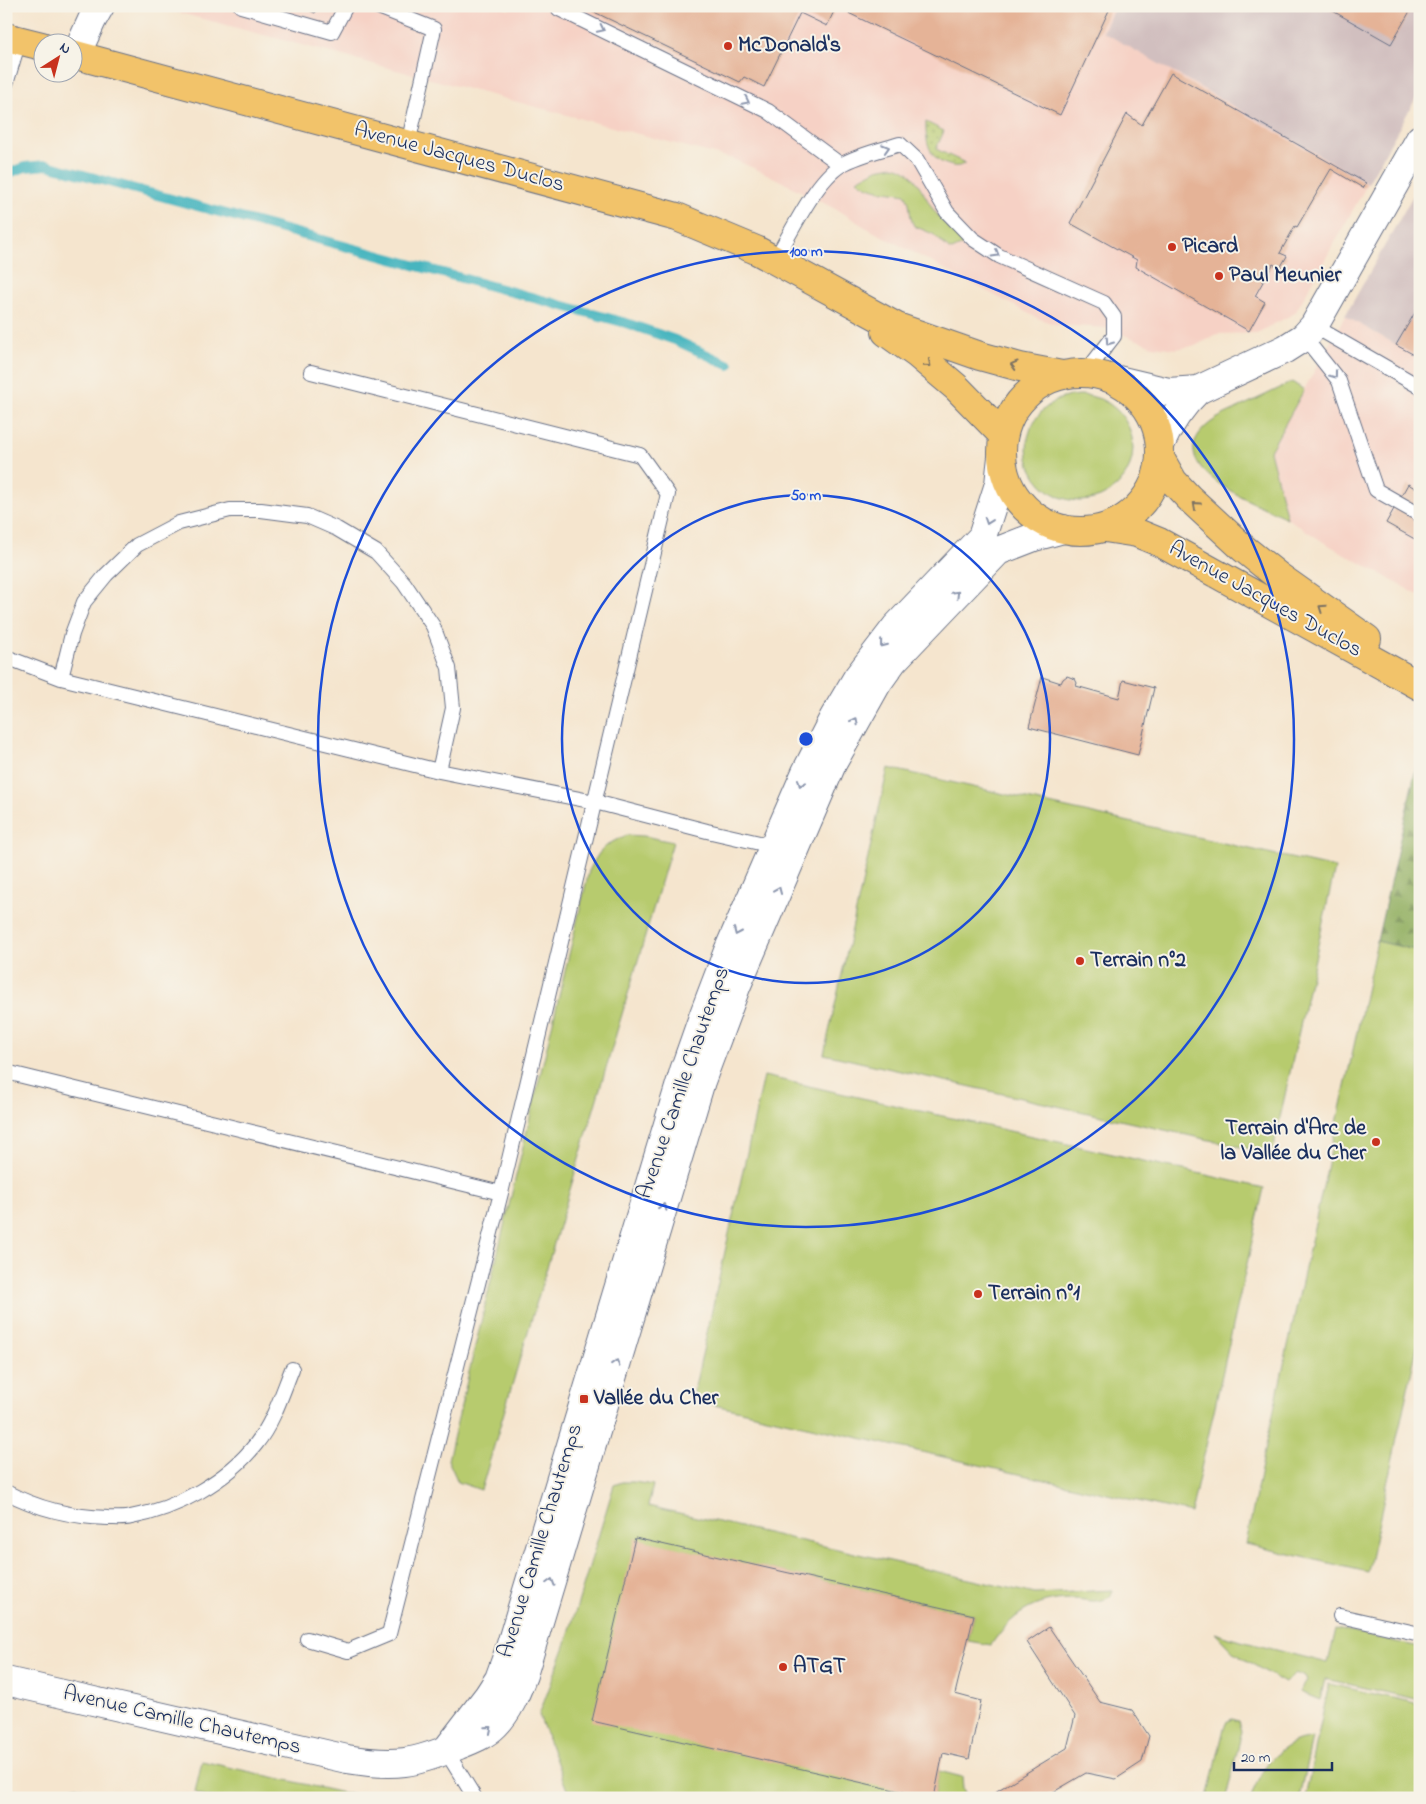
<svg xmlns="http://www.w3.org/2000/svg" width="1426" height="1804" viewBox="0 0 1426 1804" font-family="'Indie Flower',sans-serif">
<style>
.built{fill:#f6d1c5}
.industrial{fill:#d1bfbf}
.grass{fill:#b7cb6e;stroke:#697d66}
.forest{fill:url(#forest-firs);stroke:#566f60}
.garden{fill:url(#garden-dots);stroke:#697d66}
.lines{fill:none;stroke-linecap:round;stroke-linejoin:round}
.stream{stroke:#46b5bf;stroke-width:10}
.building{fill:#e5b397}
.lane-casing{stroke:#676f85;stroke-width:16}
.street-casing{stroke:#676f85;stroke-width:30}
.primary-casing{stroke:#676f85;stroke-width:30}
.lane{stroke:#fff;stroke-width:14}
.street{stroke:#fff;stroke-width:28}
.primary{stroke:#f2c36a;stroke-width:28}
.oneway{stroke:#8d97ae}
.oneway2{stroke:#7c7263}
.ring{fill:none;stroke:#1d4ed8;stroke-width:2.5}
.poi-dot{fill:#c8321e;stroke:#f7f3e8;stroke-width:2}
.labels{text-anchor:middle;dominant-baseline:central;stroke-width:4;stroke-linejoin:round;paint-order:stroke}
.poi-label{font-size:22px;font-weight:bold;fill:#1b2f5e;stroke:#f7f3e8;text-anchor:start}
.street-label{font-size:22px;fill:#1b2f5e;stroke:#f7f3e8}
.centre{fill:#1d4ed8;stroke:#f7f3e8;stroke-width:2.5}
.ring-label{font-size:15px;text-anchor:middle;font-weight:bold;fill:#1d4ed8;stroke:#f7f3e8;stroke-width:4;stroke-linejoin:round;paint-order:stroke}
</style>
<defs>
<pattern id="forest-firs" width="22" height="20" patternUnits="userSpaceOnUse" patternTransform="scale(1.25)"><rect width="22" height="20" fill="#91af61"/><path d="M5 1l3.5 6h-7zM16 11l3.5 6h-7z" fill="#768f53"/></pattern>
<pattern id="garden-dots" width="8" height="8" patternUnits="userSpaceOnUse" patternTransform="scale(1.25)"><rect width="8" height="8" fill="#b7cb6e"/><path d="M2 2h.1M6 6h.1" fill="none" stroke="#94a55e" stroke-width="1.8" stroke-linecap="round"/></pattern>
</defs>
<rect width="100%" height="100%" fill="#f7f3e8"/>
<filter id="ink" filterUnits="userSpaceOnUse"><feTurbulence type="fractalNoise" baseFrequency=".02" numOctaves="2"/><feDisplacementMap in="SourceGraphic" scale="10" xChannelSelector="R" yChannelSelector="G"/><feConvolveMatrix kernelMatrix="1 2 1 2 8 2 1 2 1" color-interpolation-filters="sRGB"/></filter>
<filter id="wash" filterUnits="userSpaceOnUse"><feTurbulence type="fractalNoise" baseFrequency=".0096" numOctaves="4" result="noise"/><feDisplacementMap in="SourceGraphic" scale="20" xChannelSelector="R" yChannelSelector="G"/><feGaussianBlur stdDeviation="1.12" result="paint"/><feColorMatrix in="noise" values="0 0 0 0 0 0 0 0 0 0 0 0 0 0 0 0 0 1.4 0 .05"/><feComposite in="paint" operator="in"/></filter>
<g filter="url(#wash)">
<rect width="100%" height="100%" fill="#f5e5ce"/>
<path class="built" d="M154 6H500L509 10 511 6H1115L1104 32 1368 183 1295 313 1257 333 1217 334 1197 345 1176 349 1153 346 1106 328 1057 325 1037 318 865 227 843 213 767 174 733 159Z
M1345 316 1420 358V596L1325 543 1287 518 1270 451Z"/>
<path class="industrial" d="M1115 6H1420V91L1368 183 1103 32Z
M1420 183V358L1345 316Z"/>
<path class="grass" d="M893 166C917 169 923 197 936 213 945 225 955 234 965 244L952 250 949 249 933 234 914 226C908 216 912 203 905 194 886 190 874 193 857 180L877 169Z
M1292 382 1304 390 1270 451 1287 518C1258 504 1154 467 1210 423 1219 416 1230 412 1240 407 1257 399 1274 391 1292 382Z
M1027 448a53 53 0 1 1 106 0a53 53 0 1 1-106 0Z
M888 768 1335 868 1272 1154 824 1054Z
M627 835 644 836 673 842 481 1490 458 1482 448 1460 589 871C600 849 604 845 627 835Z
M1377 941 1420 951V1333L1368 1572 1246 1544 1264 1455Z
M764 1076 1264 1188 1191 1513 692 1400Z
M622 1482H634L653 1485 648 1506 1035 1594 1113 1590 1110 1597C1094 1605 1088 1599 1072 1599 1034 1599 1011 1615 991 1645L968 1641 974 1615 635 1539 929 1798H570L539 1715 565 1646 614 1485Z
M1336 1629 1420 1647V1700L1325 1679 1320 1700 1300 1692 1307 1681 1305 1677 1295 1673 1285 1683 1235 1654 1215 1633 1229 1638 1328 1663Z
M1329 1684 1420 1704V1798H1305Z
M1232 1719 1239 1721 1242 1731 1226 1798H1208L1224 1728 1226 1722Z
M1312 1738 1299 1798H1251C1257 1776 1272 1753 1293 1743 1298 1740 1306 1740 1312 1738Z
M202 1761 366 1798H206L195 1792Z
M939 1771 962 1777 963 1788 967 1798H934Z
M77 1786 109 1798H59L69 1788Z"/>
<path class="forest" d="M1420 750V951L1377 941Z"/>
<path class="garden" d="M926 122 944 131 936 149 965 163C960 167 955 167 949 165 929 160 925 140 926 122Z"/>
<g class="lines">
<path class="stream" d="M6 174 25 167 47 165 626 323 675 340 729 365"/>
</g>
<g id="blocks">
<path class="building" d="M301 6H318L315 13Z
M592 6H773L779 9 780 6H1111L1060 115 836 7 827 26 800 13 764 87 744 77 740 82 590 10Z
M1324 6H1413L1391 44Z
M1171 73 1366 183 1363 188 1331 169 1297 227 1295 226 1280 253 1287 256 1280 268 1273 264 1255 296 1265 302 1249 331 1136 267 1137 260 1070 223 1127 114 1142 125Z
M1420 304V358L1396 345Z
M1408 484 1420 491V542L1386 523Z
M1067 676 1075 679 1077 683 1076 686 1119 698 1123 680 1154 688 1138 755 1029 727 1042 677 1061 683 1063 679Z
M635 1538 974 1615 955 1694 981 1701 969 1759 943 1753 934 1798H929L592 1721Z
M1049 1627 1100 1702 1132 1710 1149 1736 1142 1762 1116 1779 1086 1773 1043 1798H998L995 1792 1067 1748 1075 1716 1027 1642Z"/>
</g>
</g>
<g filter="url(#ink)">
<use href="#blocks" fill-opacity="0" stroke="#676f85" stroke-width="1"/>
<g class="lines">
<g class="lane-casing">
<path id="lane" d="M241 6 332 32 346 6
M376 6 434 29 408 144
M559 6V9L768 111 841 165
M6 84 19 41
M775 260C791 233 815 181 841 165 858 155 881 150 900 144L917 160 947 212 973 239 999 256 1104 303 1114 317V336L1086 372
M1314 326 1420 387
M1304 337 1339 381 1376 490 1420 515
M6 657 61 678 439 771 595 802 707 831 777 847
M61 678 72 634 84 602 106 575 137 545 179 523 230 510H261L307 516 337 529 376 552 404 583 433 626 449 668 453 708 439 771
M6 1072 501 1193 668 494 640 455 311 372
M6 1492C38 1509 72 1517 108 1518 116 1518 124 1519 131 1517 177 1509 227 1481 256 1444 273 1423 282 1394 292 1369
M1340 1616 1420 1634
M307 1639 348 1651 389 1634 501 1193
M446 1751 475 1798"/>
</g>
<g class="street-casing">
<path id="street" d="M76 55 92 20 100 6
M1110 378 1169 392 1198 390 1285 349 1304 337 1314 326 1420 139
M1160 445C1169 424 1181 406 1198 390
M6 1681 347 1759C395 1767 414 1764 459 1745 472 1740 485 1735 495 1725 509 1711 516 1693 523 1675L701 1081 736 987 832 764 878 682 893 661 998 551 1034 537 1063 529
M448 1748 488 1696 499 1679 508 1654 684 1071 704 1014 728 951 806 772 834 717 857 678 896 627 982 537 999 484 1002 457"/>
</g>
<g class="primary-casing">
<path id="primary" d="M6 37 42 46
M72 54 677 217 756 250 897 327 980 356 1020 367 1062 375
M886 332 917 354 956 387 1003 435
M1002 452a79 79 0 1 1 158 0a79 79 0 1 1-158 0Z
M1160 458 1173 481 1189 498 1243 548 1278 576 1367 639
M1105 528 1137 533 1159 542 1420 686"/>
</g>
<use href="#lane" class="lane"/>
<use href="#street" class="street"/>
<use href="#primary" class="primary"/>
</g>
<defs><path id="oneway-chevron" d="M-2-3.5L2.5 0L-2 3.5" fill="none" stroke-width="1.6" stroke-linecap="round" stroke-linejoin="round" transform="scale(1.25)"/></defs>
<g class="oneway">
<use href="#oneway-chevron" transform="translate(601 29) rotate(26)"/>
<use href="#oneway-chevron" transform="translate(746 101) rotate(26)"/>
<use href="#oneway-chevron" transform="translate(886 148) rotate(-17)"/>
<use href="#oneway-chevron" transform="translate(996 254) rotate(31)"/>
<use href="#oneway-chevron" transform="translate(1109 342) rotate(125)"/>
<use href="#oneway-chevron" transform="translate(1334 375) rotate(53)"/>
<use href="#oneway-chevron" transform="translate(988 521) rotate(109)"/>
<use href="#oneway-chevron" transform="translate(956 594) rotate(-46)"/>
<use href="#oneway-chevron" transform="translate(883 644) rotate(129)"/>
<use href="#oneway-chevron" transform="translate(855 721) rotate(-62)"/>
<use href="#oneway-chevron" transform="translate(801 783) rotate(113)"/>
<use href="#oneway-chevron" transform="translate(778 890) rotate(-67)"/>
<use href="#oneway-chevron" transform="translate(737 932) rotate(114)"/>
<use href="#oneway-chevron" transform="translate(663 1207) rotate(-73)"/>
<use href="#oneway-chevron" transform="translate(616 1363) rotate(-73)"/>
<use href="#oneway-chevron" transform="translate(551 1582) rotate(-74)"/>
<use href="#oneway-chevron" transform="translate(489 1729) rotate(-40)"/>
</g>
<g class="oneway2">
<use href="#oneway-chevron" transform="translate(928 364) rotate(40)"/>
<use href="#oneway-chevron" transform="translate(1014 365) rotate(-165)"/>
<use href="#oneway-chevron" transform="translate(1196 505) rotate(-138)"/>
<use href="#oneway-chevron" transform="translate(1322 608) rotate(-145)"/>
</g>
</g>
<g class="ring">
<circle cx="806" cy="739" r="244"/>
<circle cx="806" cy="739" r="488"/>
</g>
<g class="poi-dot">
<circle cx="728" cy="46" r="5"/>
<circle cx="1172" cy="247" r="5"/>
<circle cx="1219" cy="276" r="5"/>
<circle cx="1080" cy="961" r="5"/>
<circle cx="1376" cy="1142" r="5"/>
<circle cx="978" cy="1294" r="5"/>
<rect x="579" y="1394" width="10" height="10" rx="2.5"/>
<circle cx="783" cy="1667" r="5"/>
</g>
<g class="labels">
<g class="poi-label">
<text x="738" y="46">McDonald's</text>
<text x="1182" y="247">Picard</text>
<text x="1229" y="276">Paul Meunier</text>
<text x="1090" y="961">Terrain n°2</text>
<text x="1366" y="1129" text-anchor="end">Terrain d'Arc de<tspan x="1366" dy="25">la Vallée du Cher</tspan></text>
<text x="988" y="1294">Terrain n°1</text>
<text x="594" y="1399">Vallée du Cher</text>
<text x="793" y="1667">ATGT</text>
</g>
<g class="street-label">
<text transform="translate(459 158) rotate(15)">Avenue Jacques Duclos</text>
<text transform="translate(1265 600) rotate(29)">Avenue Jacques Duclos</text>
<text transform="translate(684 1083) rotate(-71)">Avenue Camille Chautemps</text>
<text transform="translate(541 1541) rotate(-73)">Avenue Camille Chautemps</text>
<text transform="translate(182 1721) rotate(13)">Avenue Camille Chautemps</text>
</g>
</g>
<circle cx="806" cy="739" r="8" class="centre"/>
<g class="ring-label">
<text x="806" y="256">100 m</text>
<text x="806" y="500">50 m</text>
</g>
<rect width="1426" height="1804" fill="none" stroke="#f7f3e8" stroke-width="25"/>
<g transform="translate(58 58) rotate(36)"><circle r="24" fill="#f7f3e8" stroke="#9fa5b1"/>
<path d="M0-4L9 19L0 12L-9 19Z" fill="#c8321e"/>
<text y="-8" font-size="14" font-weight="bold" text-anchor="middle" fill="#1b2f5e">N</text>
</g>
<path d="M1234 1762v8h98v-8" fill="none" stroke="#1b2f5e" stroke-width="2.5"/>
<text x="1241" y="1762" font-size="15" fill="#1b2f5e" stroke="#f7f3e8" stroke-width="4" paint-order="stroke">20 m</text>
</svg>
